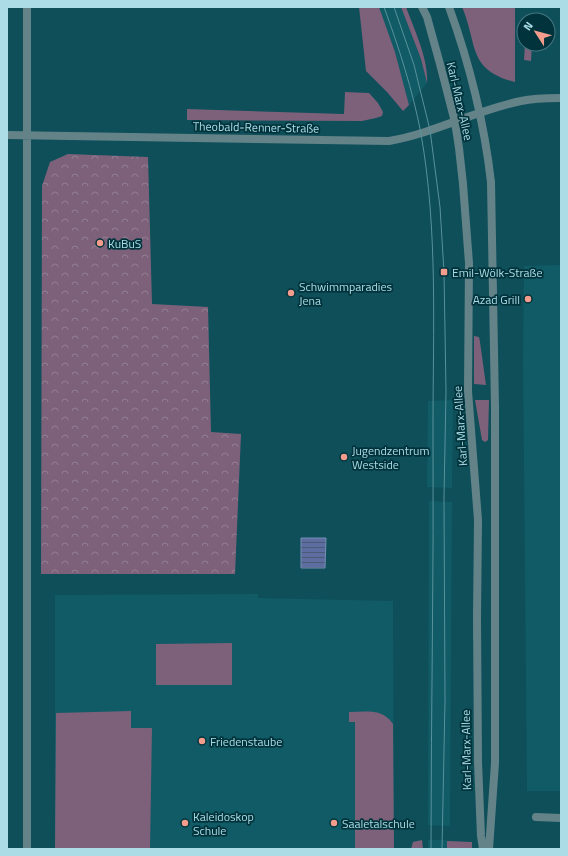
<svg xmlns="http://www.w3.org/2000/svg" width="568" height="856" viewBox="0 0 568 856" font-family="'Titillium Web',sans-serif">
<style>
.built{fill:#105b66}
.grass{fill:#7d617a}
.forest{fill:url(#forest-crowns)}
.water{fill:url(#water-rules);stroke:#758fb5}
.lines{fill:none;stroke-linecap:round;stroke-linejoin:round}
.street{stroke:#638389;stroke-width:8}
.tram{stroke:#58929c;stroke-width:1}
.poi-dot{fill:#f59d8d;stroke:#00333b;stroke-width:1.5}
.labels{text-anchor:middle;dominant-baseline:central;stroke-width:3.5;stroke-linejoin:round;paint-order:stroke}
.street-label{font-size:12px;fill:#acdde7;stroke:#00333b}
.poi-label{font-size:12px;fill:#acdde7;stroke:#00333b;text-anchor:start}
</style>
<defs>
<pattern id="forest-crowns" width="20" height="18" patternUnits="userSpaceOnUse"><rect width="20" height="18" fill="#7d617a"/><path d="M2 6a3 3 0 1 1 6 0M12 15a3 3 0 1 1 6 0" fill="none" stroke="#927f93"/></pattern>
<pattern id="water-rules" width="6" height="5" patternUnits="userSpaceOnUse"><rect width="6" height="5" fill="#5d6d9f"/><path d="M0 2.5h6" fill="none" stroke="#4b5a76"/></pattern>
</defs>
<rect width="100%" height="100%" fill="#0e4f59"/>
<path class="built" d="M379 7H401L421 59 427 83 409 105 395 52Z
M561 265V791H527L523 362 524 266Z
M453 400 452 488 427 487 428 401Z
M429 501 452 502 450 826 428 825Z
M258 594V598L393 601 394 849H55V595Z
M428 840H447V849H428Z"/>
<path class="grass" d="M359 7H379L395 52 409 105 403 111 387 92 366 71Z
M401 7H406C414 29 429 60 427 83L421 59Z
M462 7H515V82C467 70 478 44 462 7Z
M525 44H532L531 61 524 60Z
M345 92 369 93 378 103 383 112 382 116 376 118 362 121 187 120V109L344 114Z
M474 336 479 337 480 342 486 385 474 384Z
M475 400H489L488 440 485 442 482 440Z
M232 643V685H156V644Z
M131 711V728H152L150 849H55L56 713Z
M349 712C367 712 382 708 393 724L394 849H355V722H349Z
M422 840 423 849H411L413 842Z
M447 841 472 842V849H447Z"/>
<path class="forest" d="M68 154 148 157 152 304 208 307 211 432 241 434 235 574H41L42 186 50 162Z"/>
<path class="water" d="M301 538H326L325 568H301Z"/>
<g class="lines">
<path class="street" d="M422 7 427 17 440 64 455 122 459 148 463 184 469 263 468 391 478 520 477 618 478 762 481 836 483 849
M449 7C470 65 484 121 491 182L495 407V763L489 849
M7 135 389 141C435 133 476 110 521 101 534 98 548 98 561 98
M536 817 561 818
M27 849V7"/>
<path class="tram" d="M384 7C399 48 413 91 421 134 438 230 433 330 433 427 434 568 431 708 431 849
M394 7 414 65 430 130 440 207 444 272 446 391 444 497 445 701 442 849"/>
</g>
<g class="poi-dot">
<circle cx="100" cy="243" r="4"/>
<rect x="440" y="268" width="8" height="8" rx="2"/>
<circle cx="291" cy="293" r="4"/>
<circle cx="528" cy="299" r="4"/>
<circle cx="344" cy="457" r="4"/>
<circle cx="202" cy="741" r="4"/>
<circle cx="185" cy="823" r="4"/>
<circle cx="334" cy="823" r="4"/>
</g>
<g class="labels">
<g class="street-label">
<text transform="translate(460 101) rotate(77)">Karl-Marx-Allee</text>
<text transform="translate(256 127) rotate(1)">Theobald-Renner-Straße</text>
<text transform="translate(460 426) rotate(-94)">Karl-Marx-Allee</text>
<text transform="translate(466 750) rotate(-91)">Karl-Marx-Allee</text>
</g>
<g class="poi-label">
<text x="108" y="243">KuBuS</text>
<text x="452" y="272">Emil-Wölk-Straße</text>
<text x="299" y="286">Schwimmparadies<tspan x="299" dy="14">Jena</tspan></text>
<text x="520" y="299" text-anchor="end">Azad Grill</text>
<text x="352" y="450">Jugendzentrum<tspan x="352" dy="14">Westside</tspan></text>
<text x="210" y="741">Friedenstaube</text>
<text x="193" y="816">Kaleidoskop<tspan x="193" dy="14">Schule</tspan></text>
<text x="342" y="823">Saaletalschule</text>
</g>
</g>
<rect width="568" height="856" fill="none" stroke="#acdde7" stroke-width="16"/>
<g transform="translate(536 32) rotate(306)"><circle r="19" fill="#00333b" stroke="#457780"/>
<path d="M0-3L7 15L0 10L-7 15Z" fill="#f59d8d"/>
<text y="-6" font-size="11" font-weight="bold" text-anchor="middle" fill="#acdde7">N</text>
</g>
</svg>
